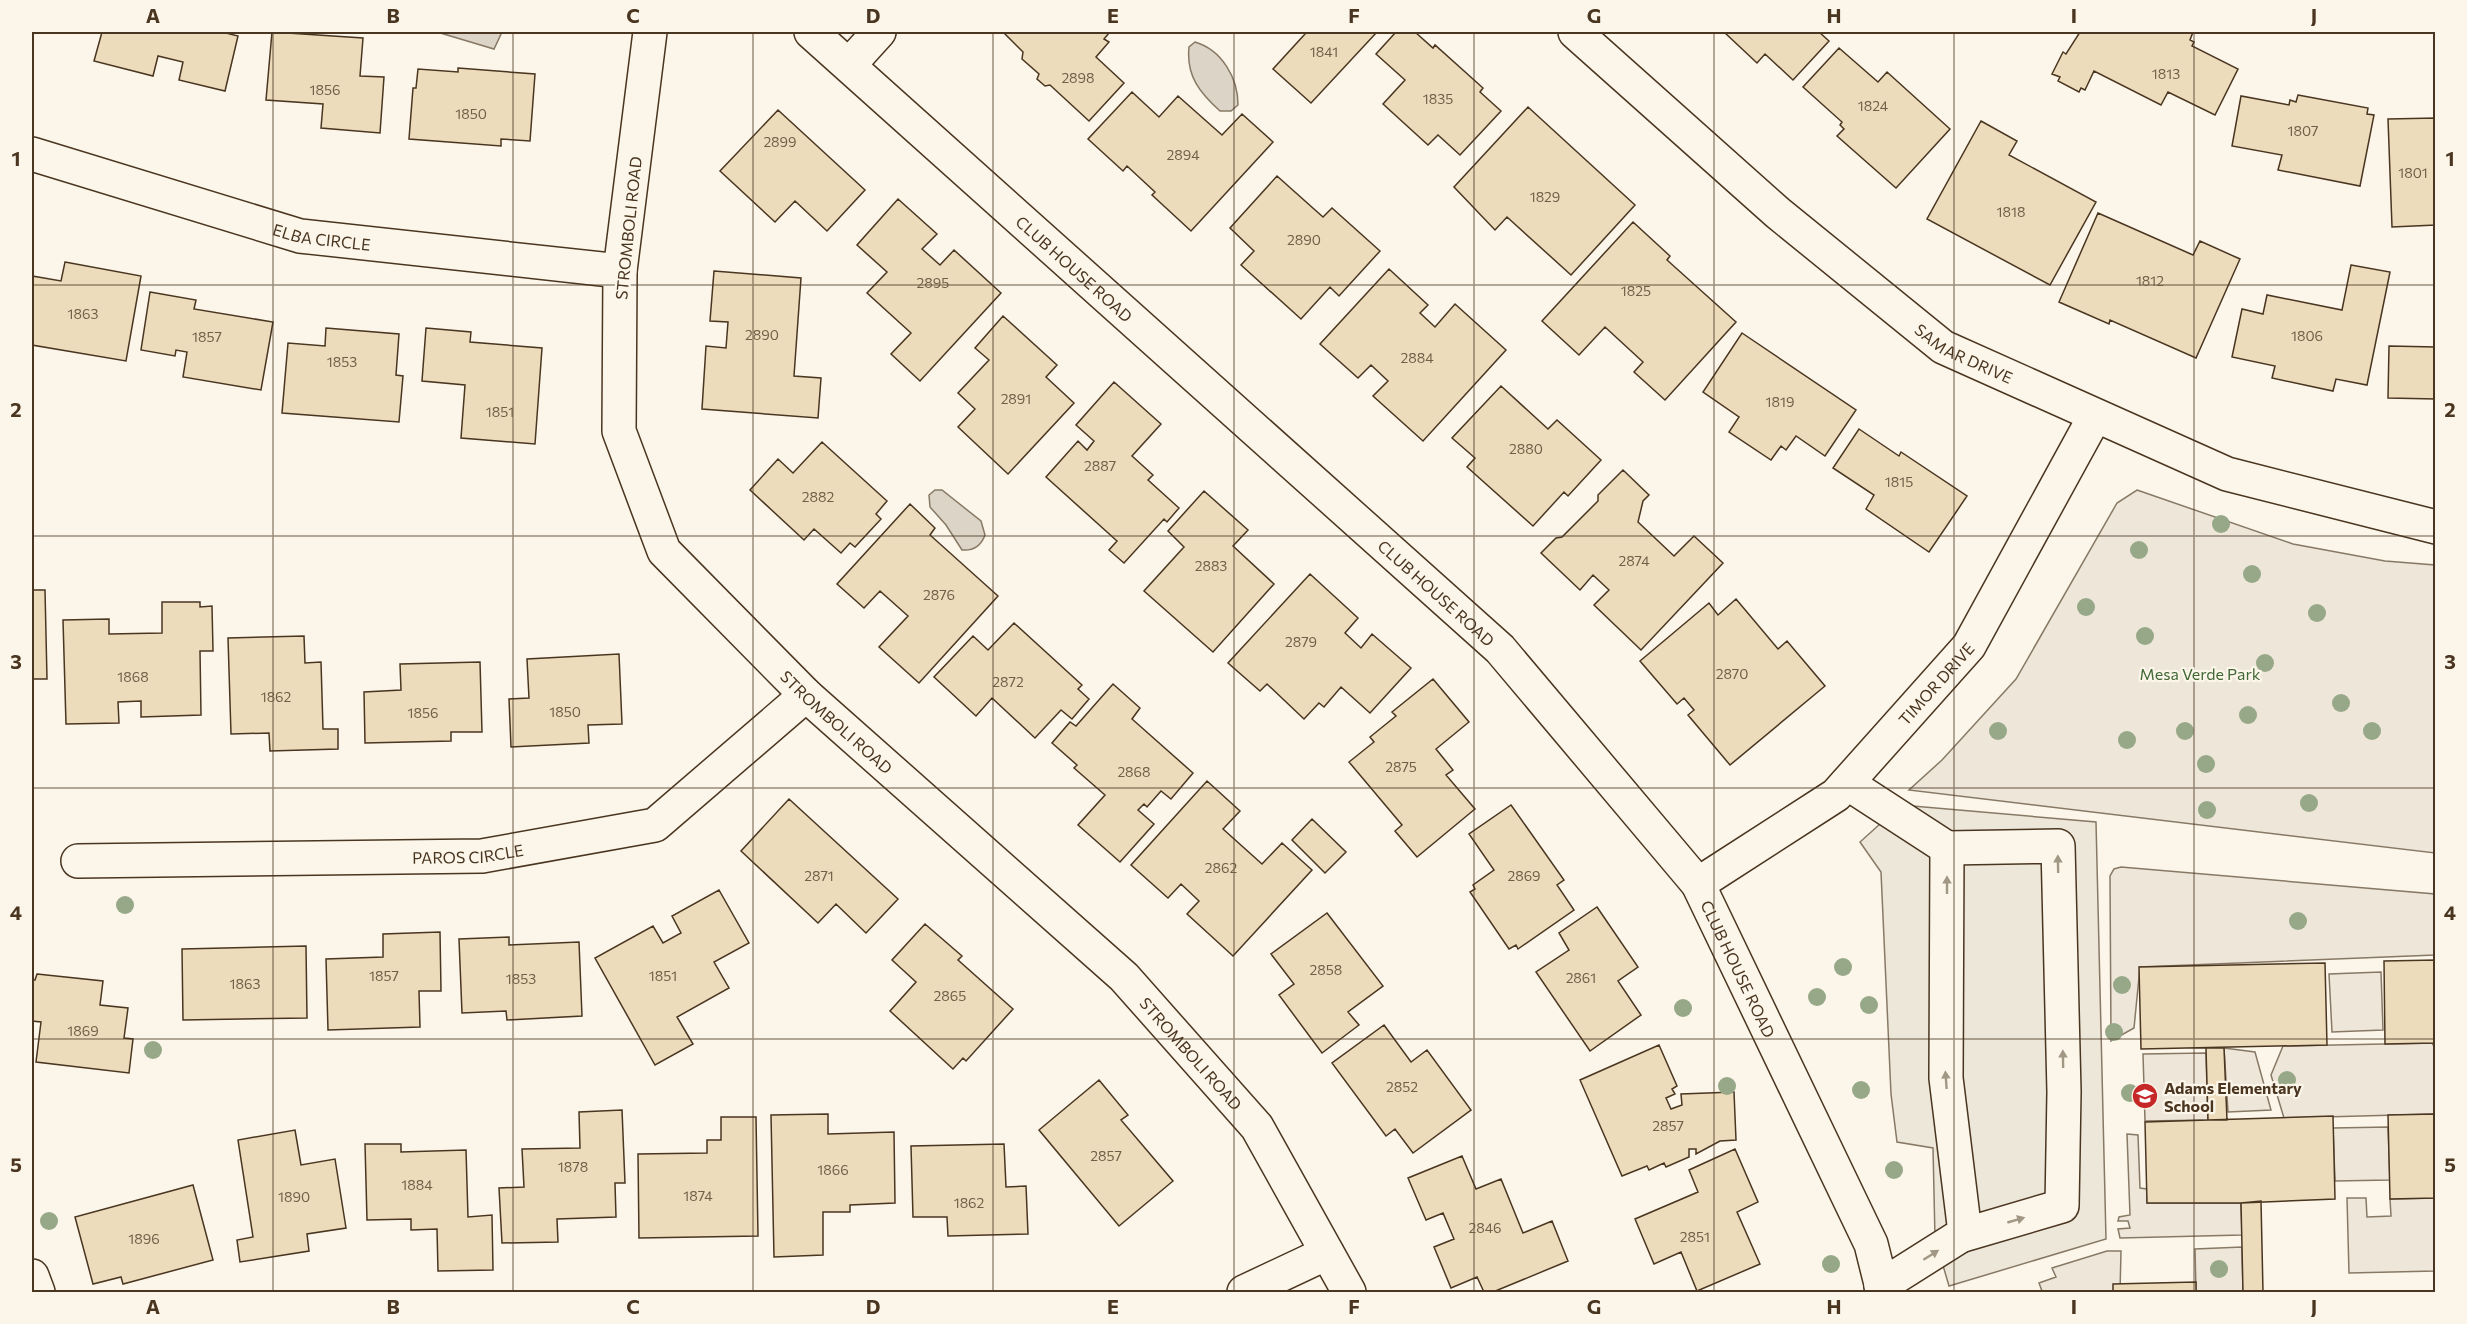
<svg xmlns="http://www.w3.org/2000/svg" width="2467" height="1324" viewBox="0 0 2467 1324" font-family="Commissioner,sans-serif">
<style>
.green{fill:#ede6d9;stroke:#887966;stroke-width:1.5}
.parking{fill:#ede7d9;stroke:#887966;stroke-width:1.5}
.water{fill:#dcd4c6;stroke:#887966;stroke-width:1.5}
.building{fill:#ecdcbc;stroke:#4a3520;stroke-width:1.5}
.lines{fill:none;stroke-linecap:round;stroke-linejoin:round}
.minor-casing{stroke:#4a3520;stroke-width:36}
.minor{stroke:#fbf6e9;stroke-width:33}
.tree{fill:#96a887}
.oneway{fill:#a29684}
.grid{fill:none;stroke:#4a3520;stroke-width:1.5;stroke-opacity:0.55}
.labels{text-anchor:middle;dominant-baseline:central;stroke-width:4.5;stroke-linejoin:round;paint-order:stroke}
.number-label{font-size:14px;fill:#725f47}
.street-label{font-size:16px;fill:#4a3520;stroke:#fbf6e9}
.park-label{font-size:16px;fill:#436837;stroke:#fbf6e9}
.poi-label{font-size:16px;font-weight:bold;fill:#4a3520;stroke:#fbf6e9;text-anchor:start}
.neatline{fill:none;stroke:#4a3520;stroke-width:2}
.grid-label{font-size:20px;text-anchor:middle;font-weight:bold;fill:#4a3520}
</style>
<rect width="100%" height="100%" fill="#fbf6e9"/>
<path class="green" d="M2137 490 2293 544 2385 561 2435 565V853L1909 790 1942 760 2016 679 2117 503Z
M2121 867 2435 894V955L2140 967 2134 1028 2111 1041 2110 876 2114 869Z
M2381 972 2383 1030 2332 1032 2329 974Z
M2432 1043 2436 1050 2435 1114 2284 1118 2271 1075 2283 1046Z
M2224 1048 2255 1052 2271 1110 2228 1112Z
M2206 1053 2208 1120 2145 1121 2143 1054Z
M2388 1127 2390 1180 2335 1181 2333 1128Z
M2127 1134 2138 1135 2140 1188 2147 1189V1203H2241L2242 1235 2120 1238 2118 1229 2130 1228 2128 1221H2118L2119 1217 2130 1215Z
M2347 1198H2366L2367 1217 2391 1216 2390 1199 2435 1198V1271L2349 1273Z
M2242 1247 2243 1292H2196L2195 1249Z
M2107 1251H2121L2120 1292H2037L2042 1291 2039 1283 2056 1277 2052 1268Z"/>
<path class="parking" d="M1901 805 2096 822 2106 1239 1949 1286 1935 1238 1933 1148 1897 1142 1891 1094 1881 872 1860 842Z"/>
<path class="water" d="M437 32H502L494 49Z
M1195 42C1222 50 1238 78 1238 105L1231 111H1220C1200 93 1186 76 1189 47Z
M935 490H942L981 521 985 535C981 546 974 551 962 550L946 525 930 507 929 495Z"/>
<path class="building" d="M102 32H222L238 36 225 91 179 80 183 62 158 56 153 76 94 61Z
M272 32 363 38 360 76 384 77 380 133 321 128 323 104 266 100Z
M1003 32H1107L1109 33 1104 39 1109 42 1096 57 1124 83 1089 121 1050 85 1045 86 1037 79 1039 74 1022 59 1023 52Z
M1303 32H1377L1311 103 1273 69 1305 34Z
M1396 32H1415L1433 48 1435 45 1483 88 1480 92 1501 111 1460 155 1438 135 1428 145 1383 104 1405 80 1376 54Z
M1724 32H1819L1829 41 1793 80 1765 54 1757 63Z
M2080 32H2193L2190 40 2194 42 2192 46 2238 69 2215 115 2168 92 2161 105 2094 71 2085 90 2081 88 2079 92 2058 81 2060 77 2052 74 2063 52 2066 54Z
M1839 48 1878 82 1887 72 1950 129 1896 188 1837 136 1844 129 1840 125 1842 122 1803 87Z
M458 68 535 74 530 141 501 139V146L409 139 413 88H416L418 69 458 72Z
M1132 92 1159 117 1178 96 1222 135 1242 114 1273 142 1191 231 1152 195 1155 192 1127 166 1123 171 1088 139Z
M2298 95 2368 108 2367 114 2374 115 2360 186 2278 170 2282 155 2232 146 2241 96 2289 105 2290 100 2296 102Z
M1528 107 1635 205 1571 275 1507 217 1495 230 1454 187Z
M778 110 865 190 827 231 795 201 775 222 720 171Z
M2436 118V225L2392 227 2388 119Z
M1981 121 2017 141 2009 155 2096 202 2050 285 1927 219Z
M1277 176 1323 217 1332 208 1380 251 1339 296 1330 287 1301 319 1241 265 1254 251 1230 228Z
M898 199 937 234 922 249 940 265 954 250 1001 293 920 381 891 354 911 333 867 293 887 272 857 245Z
M2098 213 2193 255 2200 241 2240 259 2196 358 2110 320 2109 324 2059 302Z
M1633 222 1670 256 1667 260 1736 322 1665 400 1634 372 1643 362 1605 327 1579 355 1542 321Z
M65 262 141 276 126 361 32 345V276L61 281Z
M2351 265 2390 272 2367 385 2336 379 2333 391 2272 378 2275 366 2232 357 2242 309 2263 314 2267 295 2342 310Z
M1389 269 1428 305 1420 313 1435 327 1455 304 1506 350 1423 441 1373 396 1388 381 1371 365 1358 378 1320 344Z
M714 271 801 278 794 376 821 378 818 418 702 409 706 346 726 348 728 322 710 321Z
M150 292 196 300 194 309 273 322 261 390 183 377 187 352 176 350 175 356 141 350Z
M1003 316 1057 365 1046 377 1074 403 1008 474 958 427 975 409 958 393 989 360 975 348Z
M326 328 399 334 396 375 403 376 399 422 282 413 288 343 325 346Z
M426 328 471 332 470 342 542 348 535 444 461 438 465 385 422 381Z
M1742 333 1856 410 1825 456 1796 436 1786 450 1781 446 1771 460 1729 432 1739 417 1703 392Z
M2389 346 2436 347V399L2388 398Z
M1114 382 1161 424 1132 456 1153 475 1148 480 1179 508 1167 522 1164 519 1124 563 1109 550 1117 541 1046 477 1078 441 1087 450 1094 441 1076 425Z
M1501 386 1548 429 1557 420 1601 460 1568 496 1564 492 1533 526 1467 467 1475 458 1452 438Z
M1859 429 1899 456 1901 452 1967 496 1929 552 1866 509 1874 495 1833 468Z
M822 442 887 501 876 514 881 519 855 547 850 543 841 553 814 529 804 540 750 490 778 459 793 473Z
M1623 470 1649 495 1643 501 1638 522 1674 556 1694 536 1723 563 1641 650 1594 605 1609 590 1593 575 1580 590 1541 553 1556 538 1562 537 1598 501V495Z
M1204 491 1248 530 1233 546 1274 584 1213 652 1144 591 1184 547 1168 531Z
M910 504 935 528 930 535 998 596 919 683 879 647 908 616 880 591 864 608 837 584Z
M1310 574 1358 618 1345 633 1361 648 1372 634 1411 668 1370 713 1341 687 1324 707 1319 703 1304 719 1267 684 1260 691 1228 663Z
M32 590H45L47 679H32Z
M1736 599 1778 649 1787 641 1825 686 1730 765 1688 715 1694 710 1684 698 1677 704 1640 661 1709 603 1718 615Z
M162 602H200V607L212 606 213 651H200L201 715 141 717V701L118 702 119 723 66 724 63 620 109 619V634L162 633Z
M1014 623 1082 685 1078 689 1089 699 1072 719 1061 710 1035 738 992 698 976 716 934 677 973 636 988 650Z
M304 636 305 663 321 662 323 729H338V749L270 751 269 733 231 734 228 638Z
M619 654 622 724 588 725 589 743 511 747 509 699 529 698 527 659Z
M480 662 482 732H451V741L365 743 364 692 401 690 400 664Z
M1433 679 1469 722 1436 749 1453 770 1446 775 1475 809 1417 857 1395 831 1402 825 1349 762 1374 742 1370 737 1396 716 1392 712Z
M1113 684 1140 708 1132 719 1193 773 1171 799 1161 791 1147 807 1144 804 1138 810 1154 824 1120 862 1078 825 1105 795 1074 768 1077 765 1052 743 1070 722 1076 726Z
M1207 781 1240 811 1223 829 1262 864 1282 843 1312 870 1233 956 1187 914 1199 901 1181 884 1168 898 1131 865Z
M789 799 898 899 866 933 836 904 818 923 741 851Z
M1511 805 1564 880 1557 885 1574 910 1518 949 1516 945 1509 949 1470 892 1475 889 1473 885 1494 870 1469 834Z
M1312 819 1346 852 1325 873 1292 840Z
M719 890 749 943 714 962 729 988 677 1017 693 1044 655 1065 595 958 653 926 663 943 681 933 672 916Z
M1597 907 1638 967 1618 981 1641 1015 1590 1051 1536 972 1569 950 1559 933Z
M1327 913 1383 986 1348 1012 1359 1025 1322 1053 1279 995 1294 984 1271 954Z
M925 924 962 956 958 960 1013 1009 966 1061 963 1058 953 1069 890 1011 916 982 892 960Z
M440 932 441 991H419L420 1027 328 1030 326 959 383 957V934Z
M509 937V945L579 942 582 1016 507 1020 506 1011 462 1013 459 939Z
M306 946 307 1018 183 1020 182 949Z
M2436 960V1043L2385 1044 2384 961Z
M2325 963 2327 1045 2141 1049 2139 967Z
M37 974 103 981 100 1005 128 1008 124 1038 133 1039 129 1073 36 1062 41 1022 32 1021V980H35Z
M1384 1025 1411 1062 1427 1050 1471 1110 1413 1153 1395 1129 1386 1136 1332 1063Z
M1659 1045 1677 1086 1672 1089 1675 1094 1666 1098 1671 1109 1682 1105 1681 1094 1734 1092 1736 1140 1720 1141 1696 1154V1149H1689V1157L1666 1167 1664 1163 1649 1170 1647 1166 1622 1176 1580 1080Z
M2206 1048H2224L2227 1120H2208Z
M1099 1080 1128 1115 1121 1120 1173 1181 1119 1226 1039 1130Z
M622 1110 625 1183H615L616 1217 557 1219 558 1242 502 1243 499 1188 524 1187 522 1149 580 1148 579 1112Z
M828 1114V1134L894 1132 895 1203 850 1205V1212H823V1255L774 1257 771 1115Z
M2436 1114V1198L2390 1199 2388 1115Z
M2333 1116 2335 1199 2241 1203H2147L2145 1122Z
M721 1117H756L758 1236 639 1238 638 1154 707 1153V1140H721Z
M295 1130 301 1165 335 1159 346 1228 307 1234 309 1251 240 1262 237 1240 253 1237 238 1140Z
M365 1144H401V1152L466 1150 468 1217 492 1215 493 1270 438 1271 437 1229 411 1230V1219L367 1220Z
M1004 1144 1006 1187 1026 1186 1028 1234 948 1236 947 1217H913L911 1146Z
M1735 1149 1758 1202 1737 1212 1760 1264 1697 1291 1681 1252 1654 1264 1635 1219 1698 1192 1689 1170Z
M1462 1156 1476 1189 1501 1179 1523 1233 1552 1221 1568 1261 1493 1292H1484L1477 1277 1451 1288 1434 1247 1454 1239 1443 1213 1426 1220 1408 1178Z
M193 1185 213 1260 123 1284 121 1277 93 1284 75 1217Z
M2261 1201 2263 1292H2243L2241 1203Z
M2196 1282V1292H2113V1284Z"/>
<g class="lines">
<g class="minor-casing">
<g id="minor">
<path id="s1" d="M650 32 620 271 619 431 664 551 806 695 1124 977 1257 1127 1349 1292"/>
<path id="s2" d="M811 32 1500 649 1698 884 1871 1244 1883 1292"/>
<path id="s3" d="M1575 32 1778 213 1943 347 2227 474 2436 527"/>
<path d="M850 64 879 32"/>
<path id="s4" d="M32 154 300 236 620 271"/>
<path d="M1847 783 1947 848 1946 1078 1965 1233 1881 1286"/>
<path d="M1947 848 2058 846 2064 1092 2062 1206 1960 1236"/>
<path id="s5" d="M78 861 482 856 655 825 806 695"/>
<path id="s6" d="M1698 884 1836 795 1969 646 2095 416"/>
<path d="M32 1276 38 1292"/>
<path d="M1244 1292 1327 1253"/>
</g>
</g>
<use href="#minor" class="minor"/>
</g>
<g class="tree">
<circle cx="2221" cy="524" r="9"/>
<circle cx="2139" cy="550" r="9"/>
<circle cx="2252" cy="574" r="9"/>
<circle cx="2086" cy="607" r="9"/>
<circle cx="2317" cy="613" r="9"/>
<circle cx="2145" cy="636" r="9"/>
<circle cx="2265" cy="663" r="9"/>
<circle cx="2341" cy="703" r="9"/>
<circle cx="2248" cy="715" r="9"/>
<circle cx="1998" cy="731" r="9"/>
<circle cx="2185" cy="731" r="9"/>
<circle cx="2372" cy="731" r="9"/>
<circle cx="2127" cy="740" r="9"/>
<circle cx="2206" cy="764" r="9"/>
<circle cx="2309" cy="803" r="9"/>
<circle cx="2207" cy="810" r="9"/>
<circle cx="125" cy="905" r="9"/>
<circle cx="2298" cy="921" r="9"/>
<circle cx="1843" cy="967" r="9"/>
<circle cx="2122" cy="985" r="9"/>
<circle cx="1817" cy="997" r="9"/>
<circle cx="1869" cy="1005" r="9"/>
<circle cx="1683" cy="1008" r="9"/>
<circle cx="2114" cy="1032" r="9"/>
<circle cx="153" cy="1050" r="9"/>
<circle cx="2287" cy="1080" r="9"/>
<circle cx="1727" cy="1086" r="9"/>
<circle cx="1861" cy="1090" r="9"/>
<circle cx="2130" cy="1093" r="9"/>
<circle cx="1894" cy="1170" r="9"/>
<circle cx="49" cy="1221" r="9"/>
<circle cx="1831" cy="1264" r="9"/>
<circle cx="2219" cy="1269" r="9"/>
</g>
<defs><path id="oneway-solid" d="M-6-.8H1V-3.2L6.5 0L1 3.2V.8H-6Z" transform="scale(1.5)"/></defs>
<g class="oneway">
<use href="#oneway-solid" transform="translate(2058 864) rotate(-91)"/>
<use href="#oneway-solid" transform="translate(1947 885) rotate(-90)"/>
<use href="#oneway-solid" transform="translate(2063 1059) rotate(-91)"/>
<use href="#oneway-solid" transform="translate(1946 1080) rotate(-94)"/>
<use href="#oneway-solid" transform="translate(2016 1220) rotate(-16)"/>
<use href="#oneway-solid" transform="translate(1931 1255) rotate(-32)"/>
</g>
<path class="grid" d="M273 32V1292M513 32V1292M753 32V1292M993 32V1292M1234 32V1292M1474 32V1292M1714 32V1292M1954 32V1292M2194 32V1292M32 285H2436M32 536H2436M32 788H2436M32 1039H2436"/>
<defs>
<g id="school-disc" transform="scale(1.35)"><circle r="9.5" fill="#c62828" stroke="#fbf6e9"/><path d="M0-5L7-2L0 1L-7-2ZM-4 1L0 2.5L4 1V4Q0 6-4 4Z" fill="#fff"/></g>
</defs>
<g fill-rule="evenodd">
<use href="#school-disc" x="2145" y="1096"/>
</g>
<g class="labels">
<g class="number-label">
<text x="1324" y="51">1841</text>
<text x="2166" y="73">1813</text>
<text x="1078" y="77">2898</text>
<text x="325" y="89">1856</text>
<text x="1438" y="98">1835</text>
<text x="1873" y="105">1824</text>
<text x="471" y="113">1850</text>
<text x="2303" y="130">1807</text>
<text x="780" y="141">2899</text>
<text x="1183" y="154">2894</text>
<text x="2413" y="172">1801</text>
<text x="1545" y="196">1829</text>
<text x="2011" y="211">1818</text>
<text x="1304" y="239">2890</text>
<text x="2150" y="280">1812</text>
<text x="933" y="282">2895</text>
<text x="1636" y="290">1825</text>
<text x="83" y="313">1863</text>
<text x="762" y="334">2890</text>
<text x="2307" y="335">1806</text>
<text x="207" y="336">1857</text>
<text x="1417" y="357">2884</text>
<text x="342" y="361">1853</text>
<text x="1016" y="398">2891</text>
<text x="1780" y="401">1819</text>
<text x="500" y="411">1851</text>
<text x="1526" y="448">2880</text>
<text x="1100" y="465">2887</text>
<text x="1899" y="481">1815</text>
<text x="818" y="496">2882</text>
<text x="1634" y="560">2874</text>
<text x="1211" y="565">2883</text>
<text x="939" y="594">2876</text>
<text x="1301" y="641">2879</text>
<text x="1732" y="673">2870</text>
<text x="133" y="676">1868</text>
<text x="1008" y="681">2872</text>
<text x="276" y="696">1862</text>
<text x="565" y="711">1850</text>
<text x="423" y="712">1856</text>
<text x="1401" y="766">2875</text>
<text x="1134" y="771">2868</text>
<text x="1221" y="867">2862</text>
<text x="819" y="875">2871</text>
<text x="1524" y="875">2869</text>
<text x="1326" y="969">2858</text>
<text x="384" y="975">1857</text>
<text x="663" y="975">1851</text>
<text x="1581" y="977">2861</text>
<text x="521" y="978">1853</text>
<text x="245" y="983">1863</text>
<text x="950" y="995">2865</text>
<text x="83" y="1030">1869</text>
<text x="1402" y="1086">2852</text>
<text x="1668" y="1125">2857</text>
<text x="1106" y="1155">2857</text>
<text x="573" y="1166">1878</text>
<text x="833" y="1169">1866</text>
<text x="417" y="1184">1884</text>
<text x="698" y="1195">1874</text>
<text x="294" y="1196">1890</text>
<text x="969" y="1202">1862</text>
<text x="1485" y="1227">2846</text>
<text x="1695" y="1236">2851</text>
<text x="144" y="1238">1896</text>
</g>
<g class="street-label">
<text transform="translate(628 228) rotate(-84)">STROMBOLI ROAD</text>
<text stroke="none"><textPath href="#s4" startOffset="302">ELBA CIRCLE</textPath></text>
<text stroke="none"><textPath href="#s2" startOffset="354">CLUB HOUSE ROAD</textPath></text>
<text stroke="none"><textPath href="#s3" startOffset="506">SAMAR DRIVE</textPath></text>
<text stroke="none"><textPath href="#s2" startOffset="840">CLUB HOUSE ROAD</textPath></text>
<text stroke="none"><textPath href="#s6" startOffset="314">TIMOR DRIVE</textPath></text>
<text stroke="none"><textPath href="#s1" startOffset="772">STROMBOLI ROAD</textPath></text>
<text stroke="none"><textPath href="#s5" startOffset="390">PAROS CIRCLE</textPath></text>
<text stroke="none"><textPath href="#s2" startOffset="1326">CLUB HOUSE ROAD</textPath></text>
<text stroke="none"><textPath href="#s1" startOffset="1258">STROMBOLI ROAD</textPath></text>
</g>
<g class="park-label">
<text x="2200" y="673">Mesa Verde Park</text>
</g>
<g class="poi-label">
<text x="2164" y="1087">Adams Elementary<tspan x="2164" dy="18">School</tspan></text>
</g>
</g>
<rect width="2467" height="1324" fill="none" stroke="#fbf6e9" stroke-width="66"/>
<rect x="33" y="33" width="2401" height="1258" class="neatline"/>
<g class="grid-label">
<text x="153" y="23">A</text>
<text x="393" y="23">B</text>
<text x="633" y="23">C</text>
<text x="873" y="23">D</text>
<text x="1113" y="23">E</text>
<text x="1354" y="23">F</text>
<text x="1594" y="23">G</text>
<text x="1834" y="23">H</text>
<text x="2074" y="23">I</text>
<text x="2314" y="23">J</text>
<text x="16" y="166">1</text>
<text x="2450" y="166">1</text>
<text x="16" y="417">2</text>
<text x="2450" y="417">2</text>
<text x="16" y="669">3</text>
<text x="2450" y="669">3</text>
<text x="16" y="920">4</text>
<text x="2450" y="920">4</text>
<text x="16" y="1172">5</text>
<text x="2450" y="1172">5</text>
<text x="153" y="1314">A</text>
<text x="393" y="1314">B</text>
<text x="633" y="1314">C</text>
<text x="873" y="1314">D</text>
<text x="1113" y="1314">E</text>
<text x="1354" y="1314">F</text>
<text x="1594" y="1314">G</text>
<text x="1834" y="1314">H</text>
<text x="2074" y="1314">I</text>
<text x="2314" y="1314">J</text>
</g>
</svg>
